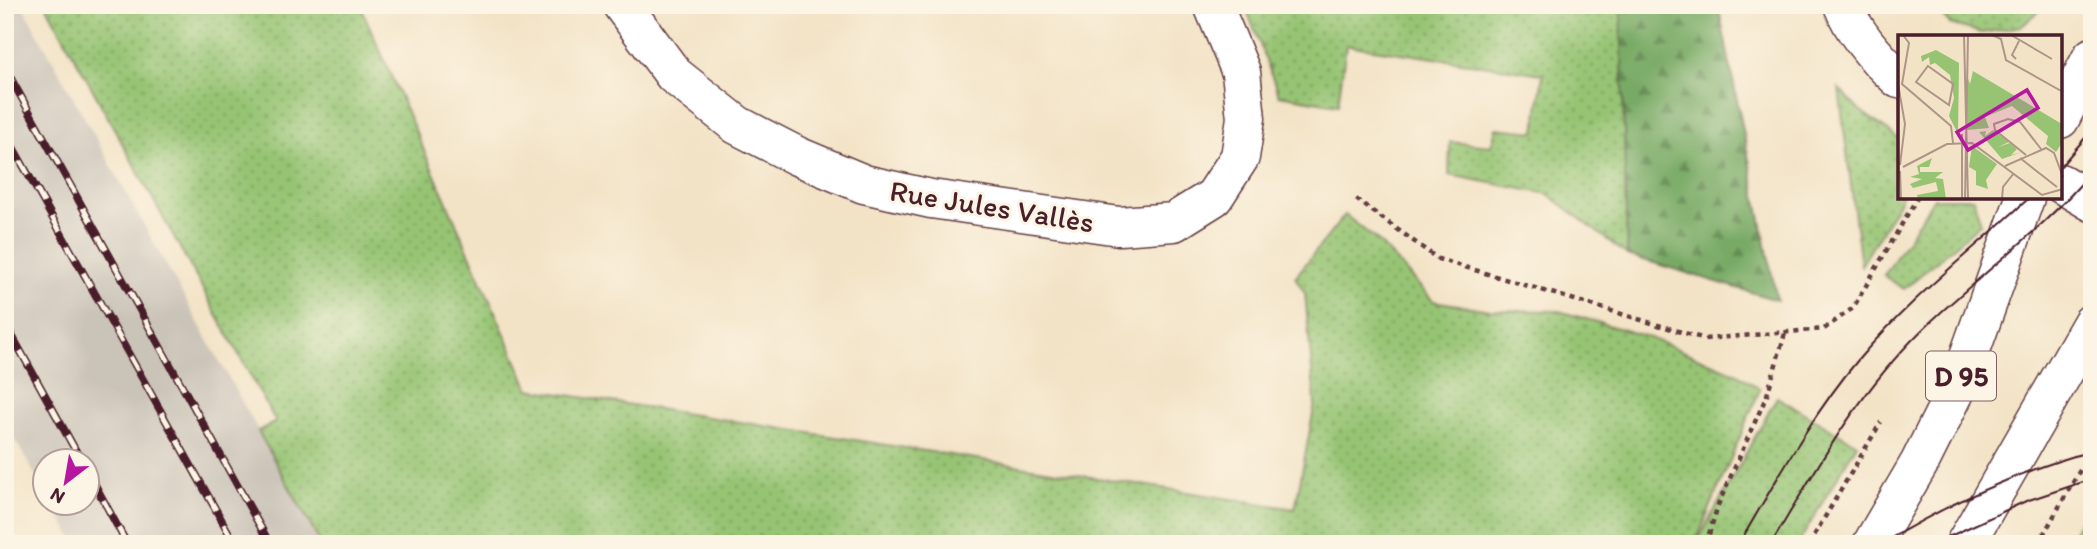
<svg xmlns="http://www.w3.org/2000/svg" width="2097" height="549" viewBox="0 0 2097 549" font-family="Itim,sans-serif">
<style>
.industrial{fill:#cac3b8}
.grass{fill:url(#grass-dots);stroke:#70724f;stroke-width:2}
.forest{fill:url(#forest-firs);stroke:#616448;stroke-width:2}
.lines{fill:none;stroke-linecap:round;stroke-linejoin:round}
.minor-casing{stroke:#633c42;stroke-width:41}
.major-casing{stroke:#633c42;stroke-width:41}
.path{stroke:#633c42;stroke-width:4.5;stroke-dasharray:5 5;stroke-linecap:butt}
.minor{stroke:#fff;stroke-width:38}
.major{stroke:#fff;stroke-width:38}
.tram{stroke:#4a1f2b;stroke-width:2}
.rail-casing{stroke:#4a1f2b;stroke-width:8}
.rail{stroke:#fcf5e5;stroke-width:5;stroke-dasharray:16;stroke-linecap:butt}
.labels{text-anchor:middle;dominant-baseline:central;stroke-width:6;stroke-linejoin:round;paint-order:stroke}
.shield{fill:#fcf5e5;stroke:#7f5f63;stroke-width:2}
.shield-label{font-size:28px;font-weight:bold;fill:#4a1f2b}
.street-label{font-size:30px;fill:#4a1f2b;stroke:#fcf5e5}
.inset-road{fill:none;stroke:#af9588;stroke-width:2}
.view{fill:#b5179e;fill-opacity:0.15;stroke:#b5179e;stroke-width:3.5}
.inset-edge{fill:none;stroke:#4a1f2b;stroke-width:3.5}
</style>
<defs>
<pattern id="grass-dots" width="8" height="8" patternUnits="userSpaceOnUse" patternTransform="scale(1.75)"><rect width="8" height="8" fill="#96c473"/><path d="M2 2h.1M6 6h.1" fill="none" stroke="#7c9f5f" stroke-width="1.8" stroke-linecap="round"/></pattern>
<pattern id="forest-firs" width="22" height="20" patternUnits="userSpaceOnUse" patternTransform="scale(1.75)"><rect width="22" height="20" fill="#78aa65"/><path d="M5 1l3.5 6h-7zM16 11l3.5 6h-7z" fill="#648a53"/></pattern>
</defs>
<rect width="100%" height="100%" fill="#fcf5e5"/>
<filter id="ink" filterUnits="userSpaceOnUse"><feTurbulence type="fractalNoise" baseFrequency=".0143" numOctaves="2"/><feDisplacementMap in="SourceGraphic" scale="14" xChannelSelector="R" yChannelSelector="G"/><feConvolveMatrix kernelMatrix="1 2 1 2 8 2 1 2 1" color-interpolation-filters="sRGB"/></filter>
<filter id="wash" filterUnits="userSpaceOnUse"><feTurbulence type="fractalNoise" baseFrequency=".00686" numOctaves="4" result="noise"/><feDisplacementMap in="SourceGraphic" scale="28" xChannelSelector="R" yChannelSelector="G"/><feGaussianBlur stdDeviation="1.57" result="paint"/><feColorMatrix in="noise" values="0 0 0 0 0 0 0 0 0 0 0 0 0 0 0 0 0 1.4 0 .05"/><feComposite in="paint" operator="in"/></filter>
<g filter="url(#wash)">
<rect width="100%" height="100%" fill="#f3e3c6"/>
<path class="industrial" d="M5 5H22L321 544H76L52 504H88V462H46L45 492 19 447 5 423Z"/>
<path class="grass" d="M46 5H360L529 389 1295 509 1315 403 1305 293 1295 277 1345 215 1379 242 1433 301 1490 310 1559 311 1645 336 1736 373 1760 389 1695 544H321L258 431 276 422Z
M1245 5H1621L1627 255 1548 194 1449 175 1450 142 1491 146 1496 128 1535 132 1543 74 1346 45 1338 105 1279 95Z
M1931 5H2046L2022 26 1982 33 1950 24Z
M1839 89 1857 108 1899 139 1901 198 1861 266Z
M1934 198H1973L1981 223 1904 289 1884 276Z
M1777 397 1857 444 1798 544H1696Z
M2092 501V544H2067Z"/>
<path class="forest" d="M1621 5H1718L1777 300 1627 255Z"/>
</g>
<g filter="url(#ink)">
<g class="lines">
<g class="minor-casing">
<path id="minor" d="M622 5 674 75 737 125 797 156 864 184 931 199 1119 226 1174 222 1214 197 1240 157 1246 118 1241 72 1213 5
M1843 5C1854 33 1877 59 1899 79
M2060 183 2092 202"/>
</g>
<g class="major-casing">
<path id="major" d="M2060 119 2092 57
M1872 544 1920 462 1959 384 2025 198
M1965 544 2092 323"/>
</g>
<path class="path" d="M1356 199 1438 259 1705 339 1824 329 1853 308 1917 198
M1706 544 1718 505 1767 395 1786 330
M1809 544 1881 422
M2038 544 2092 449"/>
<use href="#minor" class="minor"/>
<use href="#major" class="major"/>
<path class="tram" d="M2060 167 2092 130
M1739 544C1776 481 1811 416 1858 360 1908 300 1972 251 2029 198
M1771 544C1816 469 1858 393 1921 331 1977 276 2042 232 2092 171
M1881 544C1946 505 2018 471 2092 451
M1933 544 2026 501 2092 479"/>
<g class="rail-casing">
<path id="rail" d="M5 68 270 544
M5 133 235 544
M5 323 82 462
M88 472 127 544"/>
</g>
<use href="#rail" class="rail"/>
</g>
</g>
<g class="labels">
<rect class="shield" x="1926" y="351.5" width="70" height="49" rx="5"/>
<g class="shield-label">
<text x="1961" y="376">D 95</text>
</g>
<g class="street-label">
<text transform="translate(992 206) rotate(9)">Rue Jules Vallès</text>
</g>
</g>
<g transform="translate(1898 35)">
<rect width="164" height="164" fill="#f3e3c6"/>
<path d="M38 15 61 28 60 99 51 81 56 63 52 40 37 28 32 30 31 22 24 27 23 21ZM75 36 164 89V108L158 117 148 109 150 101 114 71 87 82 91 93 69 95V41L72 49ZM95 95 111 107 100 112 112 108 119 114 113 120 124 117 104 124 81 97 88 96 87 101ZM74 111 99 129 88 145 90 154 78 150V136L71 132ZM34 123 31 132H22V137H45L37 143 45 144 48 164H20L19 160 40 156 38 147 15 153 12 149 24 144 12 142 21 139 19 131Z" fill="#96c473"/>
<path class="inset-road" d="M5 0 11 8 4 49 53 91 55 108M66 0 70 164M94 0 103 4 108 25 165 57M113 0 154 24M118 24 114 20 121 6M30 31 55 49 51 70 18 47ZM0 49 7 89 2 130M64 99V164M128 120 97 95 96 89 110 84 122 87 143 114M122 123 159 152M107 131 148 113 156 118 165 142M5 132 49 109 74 108 144 160 165 154M2 136 3 164M67 164 70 0M104 164 105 152 116 138"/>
<path class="view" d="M129 55 140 73 70 115 59 97Z"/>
<rect width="164" height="164" class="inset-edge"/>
</g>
<rect width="2097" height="549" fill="none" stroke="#fcf5e5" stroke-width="28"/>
<g transform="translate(66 482) rotate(211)"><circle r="33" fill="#fcf5e5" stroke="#b59f9b" stroke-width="2"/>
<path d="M0-5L12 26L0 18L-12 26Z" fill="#b5179e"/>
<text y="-10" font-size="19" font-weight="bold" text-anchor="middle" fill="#4a1f2b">N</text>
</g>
</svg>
